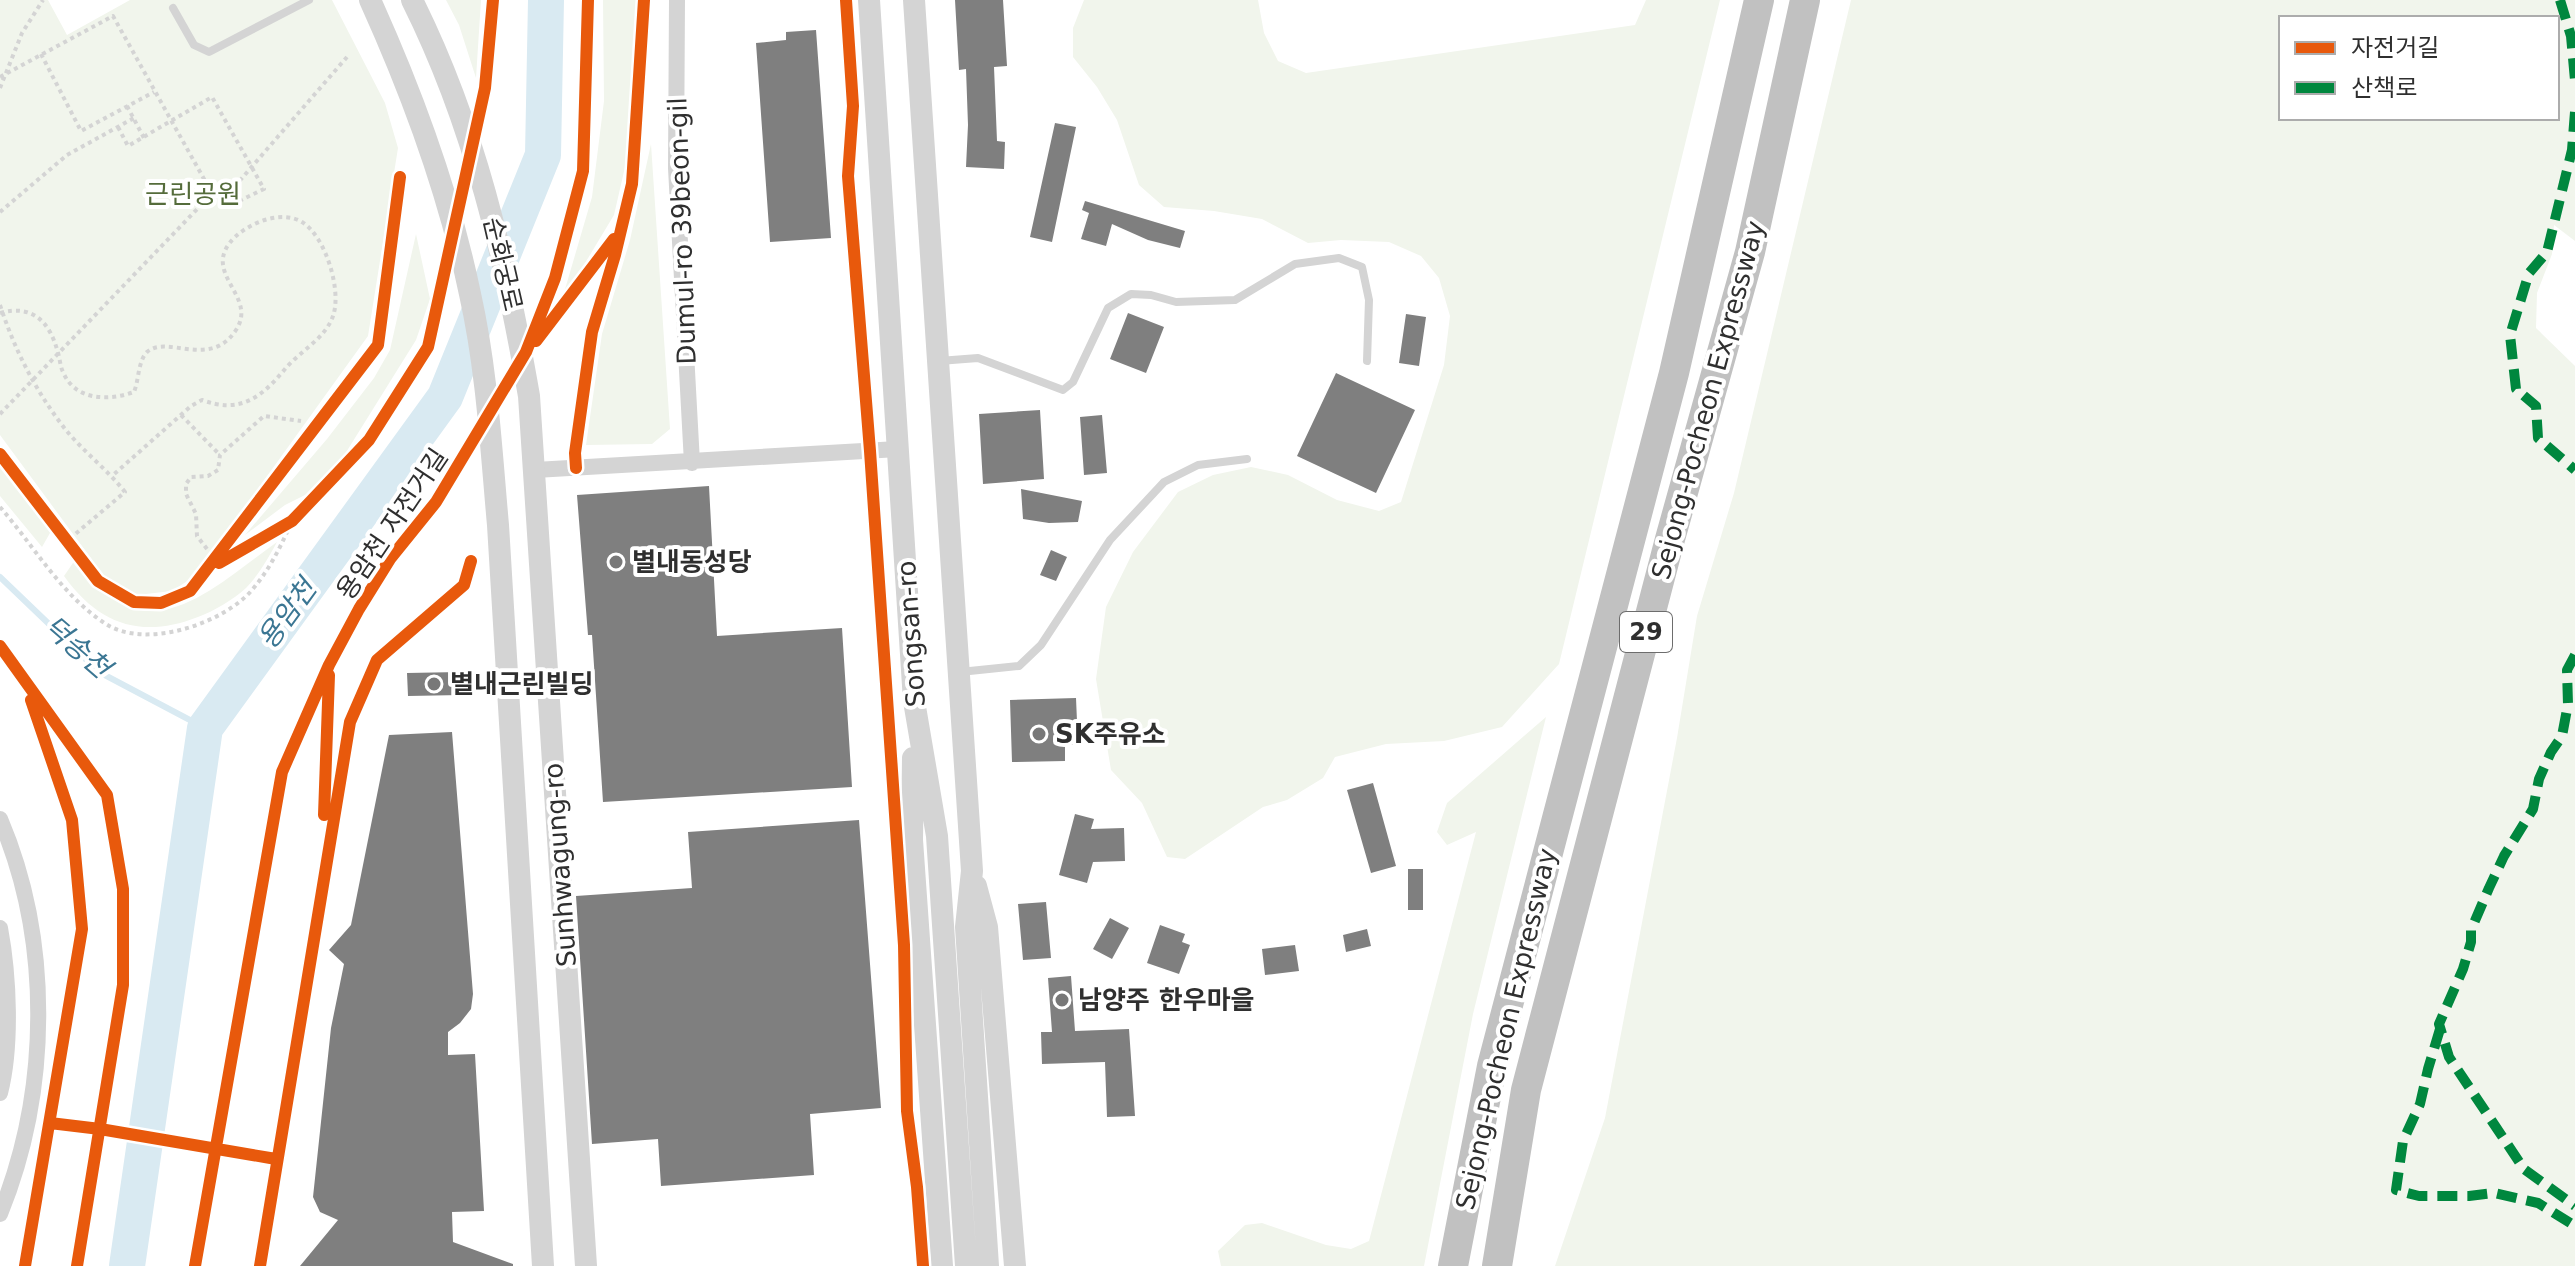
<svg xmlns="http://www.w3.org/2000/svg" width="2575" height="1266" viewBox="0 0 2575 1266" font-family="'DejaVu Sans','Noto Sans KR',sans-serif">
<style>
.green{fill:#f1f5ec;fill-rule:evenodd}
.lines{fill:none;stroke-linecap:round;stroke-linejoin:round}
.stream{stroke:#d9eaf2;stroke-width:6}
.river{stroke:#d9eaf2;stroke-width:36}
.building{fill:#7f7f7f}
.path{stroke:#d4d4d4;stroke-width:4;stroke-dasharray:4 4;stroke-linecap:butt}
.service{stroke:#d4d4d4;stroke-width:8}
.minor{stroke:#d4d4d4;stroke-width:16}
.tertiary{stroke:#d4d4d4;stroke-width:22}
.motorway{stroke:#c1c1c1;stroke-width:30}
.quiet{stroke:#00873e;stroke-width:10;stroke-dasharray:20 10;stroke-linecap:butt}
.cycleway-casing{stroke:#fff;stroke-width:17}
.cycleway{stroke:#e8590c;stroke-width:12}
.poi-dot{fill:#787878;stroke:#fff;stroke-width:3}
.labels{text-anchor:middle;dominant-baseline:central;stroke-width:8;stroke-linejoin:round;paint-order:stroke}
.shield{fill:#fff;stroke:#6d6d6d;stroke-width:2}
.shield-label{font-size:24px;font-weight:bold;fill:#2f2f2f}
.park-label{font-size:26px;fill:#556c3b;stroke:#fff}
.street-label{font-size:26px;fill:#2f2f2f;stroke:#fff}
.poi-label{font-size:26px;font-weight:bold;fill:#2f2f2f;stroke:#fff;text-anchor:start}
.water-label{font-size:28px;font-style:italic;fill:#3b7693;stroke:#fff}
</style>
<rect width="100%" height="100%" fill="#fff"/>
<path class="green" d="M0 0H48L67 35 130 0H332L385 103 398 148 368 336 195 576 172 591 137 595 104 576 0 435Z
M446 0H481L476 78 459 25Z
M603 0H636L628 154 614 215 561 303 592 197 604 101Z
M1084 0H1258L1264 33 1278 61 1306 73 1635 25 1646 0H1720L1559 664 1502 727 1444 741 1386 744 1335 757 1323 778 1287 800 1263 807 1185 859 1167 857 1142 803 1111 770 1096 679 1106 607 1133 552 1178 492 1213 475 1251 467 1288 475 1337 500 1379 511 1401 502 1444 365 1450 316 1439 278 1421 256 1389 242 1341 240 1308 243 1262 219 1214 211 1164 207 1139 185 1117 120 1097 87 1073 57V28Z
M1851 0H2575V241L2554 225 2552 254 2537 293 2536 328 2575 366V1266H1555L1605 1118 1677 738 1697 616 1734 493ZM2281 18H2557V118H2281Z
M651 144 670 429 652 444 586 445 602 334 630 240Z
M416 234 430 299 416 340 345 454 311 492 285 505 245 535 327 439 374 378 390 350Z
M0 466 49 525 50 533 42 547 0 496Z
M277 542C269 557 258 576 246 588 233 600 214 611 198 617 142 639 99 625 64 576L75 560C145 658 206 593 277 542Z
M1546 717 1473 1014 1424 1266H1221L1218 1251 1245 1225 1262 1223 1326 1245 1351 1249 1369 1241 1476 832 1447 845 1437 832 1447 803Z"/>
<g class="lines">
<path class="stream" d="M0 577 99 672 205 728"/>
<path class="river" d="M127 1266 205 728 445 397 543 155 546 0"/>
</g>
<path class="building" d="M955 0H1003L1007 66 994 67 997 141 1005 142 1004 169 966 167 968 125 966 69 959 70Z
M816 30 831 238 770 242 756 43 786 40V32Z
M1055 123 1076 127 1052 242 1030 237Z
M1085 201 1185 231 1180 248 1148 240 1112 224 1106 246 1081 239 1089 213 1082 210Z
M1128 313 1164 327 1146 373 1110 359Z
M1406 314 1426 317 1419 366 1399 363Z
M1336 373 1415 410 1376 493 1297 456Z
M1040 410 1044 479 983 484 979 414Z
M1102 415 1107 473 1084 475 1080 417Z
M709 486 717 636 842 628 852 787 603 802 592 635H588L577 495Z
M1021 489 1082 501 1078 522 1049 523 1023 519Z
M1051 550 1067 557 1056 581 1040 575Z
M460 672 461 695 408 696 407 673Z
M1076 698 1078 745H1065V761L1012 762 1010 700Z
M452 732 473 994 471 1009 460 1023 448 1032V1055L475 1054 484 1211 452 1212 453 1242 513 1264V1266H300L338 1220 320 1212 313 1197 331 1028 344 964 329 950 351 925 389 735Z
M1373 783 1396 866 1371 873 1347 790Z
M1075 814 1094 819 1091 829 1124 828 1125 861 1093 862 1087 883 1059 875Z
M859 820 881 1108 810 1114 814 1175 661 1186 658 1139 592 1144 576 896 692 888 688 832Z
M1408 869H1423V910H1408Z
M1046 902 1051 958 1023 960 1018 904Z
M1110 918 1129 928 1112 959 1093 949Z
M1160 925 1185 934 1182 942 1190 945 1179 974 1147 963Z
M1367 929 1371 946 1346 952 1343 935Z
M1295 945 1299 971 1265 975 1262 949Z
M1071 976 1075 1031 1129 1029 1135 1116 1107 1117 1105 1062 1042 1064 1041 1032H1052L1048 978Z"/>
<g class="lines">
<path class="path" d="M41 54 81 131 154 92
M0 77 113 16 214 197
M0 88 22 33 43 0
M127 106 144 138
M118 127 128 146 212 97 264 189 233 204 226 190
M0 212 67 155 134 118
M0 305C14 348 34 388 62 425 80 449 106 468 125 492L67 541
M0 313C33 304 50 322 58 353 60 359 60 366 63 372 75 401 109 401 134 392 139 380 138 361 147 352 167 334 210 370 236 330 259 295 198 273 235 237 251 222 282 210 302 222 326 237 342 291 333 316 325 339 300 351 285 369 261 398 240 414 202 400L191 406 112 476
M0 414 203 203 236 185 347 57
M181 415 220 455
M0 507C34 546 62 596 106 624 146 650 224 623 252 590 270 569 281 546 292 521
M207 549 197 536 196 514 186 494V484L191 477 208 476 218 470 220 455 264 416 301 421
M217 1150 276 1159"/>
<path class="service" d="M173 8 194 45 209 52 309 0
M939 361 978 358 1063 390 1073 382 1108 308 1131 294 1151 295 1176 302 1235 300 1295 264 1339 258 1362 267 1369 300 1367 361
M960 672 1019 666 1041 645 1110 540 1164 482 1198 465 1247 459"/>
<path class="minor" d="M677 0 676 168 692 463
M535 470 898 449
M0 819C52 941 50 1091 0 1214
M0 928C9 976 12 1046 0 1093"/>
<path class="tertiary" d="M370 0C413 95 449 193 470 294 487 370 491 448 498 525L543 1266
M412 0C475 126 505 258 529 396L586 1266
M869 0 914 701 937 836 966 1266
M914 0 972 871 966 927 988 1266
M913 758 912 840 942 1266
M976 886 987 927 1015 1266"/>
<path class="motorway" d="M1453 1266 1492 1066 1674 373 1759 0
M1497 1266 1526 1090 1670 539 1750 252 1805 0"/>
<path class="quiet" d="M2560 0 2571 36 2575 80
M2575 112 2572 150 2547 252 2529 273 2510 335 2516 389 2536 406 2538 438 2575 470
M2575 655 2567 670 2568 704 2562 736 2551 752 2539 779 2533 809 2504 856 2489 888 2471 930V942L2463 969 2439 1024 2449 1057 2524 1169 2575 1206
M2440 1029 2428 1069 2420 1104 2403 1141 2396 1190 2419 1196H2469L2494 1193 2538 1203 2575 1226"/>
<g class="cycleway-casing">
<path id="cycleway" d="M846 0 853 106 848 176 870 451 904 945 907 1111 917 1187 923 1266
M536 341 614 239
M0 454 98 581 134 602 161 603 190 591 378 345 400 177
M576 468 575 453 592 332 615 255 632 184 644 0
M219 563 292 521 369 440 428 347 485 88 493 0
M0 646 107 795 123 889V985L77 1266
M324 815 329 675
M50 1123 100 1129 276 1159
M25 1266 82 929 72 820 31 700
M195 1266 282 772 329 665 359 609 390 559 436 502 526 352 555 278 583 171 588 0
M260 1266 350 722 377 660 464 585 471 561"/>
</g>
<use href="#cycleway" class="cycleway"/>
</g>
<g class="poi-dot">
<circle cx="616" cy="562" r="8"/>
<circle cx="434" cy="684" r="8"/>
<circle cx="1039" cy="734" r="8"/>
<circle cx="1062" cy="1000" r="8"/>
</g>
<g class="labels">
<rect class="shield" x="1620" y="612" width="52" height="40" rx="6"/>
<g class="shield-label">
<text x="1646" y="632">29</text>
</g>
<g class="park-label">
<text x="193" y="194">근린공원</text>
</g>
<g class="street-label">
<text transform="translate(682 231) rotate(-92)">Dumul-ro 39beon-gil</text>
<text transform="translate(503 264) rotate(77)">순화궁로</text>
<text transform="translate(1708 400) rotate(-75)">Sejong-Pocheon Expressway</text>
<text transform="translate(392 524) rotate(-56)">용암천 자전거길</text>
<text transform="translate(911 634) rotate(-94)">Songsan-ro</text>
<text transform="translate(560 865) rotate(-94)">Sunhwagung-ro</text>
<text transform="translate(1506 1029) rotate(-77)">Sejong-Pocheon Expressway</text>
</g>
<g class="poi-label">
<text x="632" y="562">별내동성당</text>
<text x="450" y="684">별내근린빌딩</text>
<text x="1055" y="734">SK주유소</text>
<text x="1078" y="1000">남양주 한우마을</text>
</g>
<g class="water-label">
<text transform="translate(287 614) rotate(-54)">용암천</text>
<text transform="translate(77 647) rotate(41)">덕송천</text>
</g>
</g>
<rect x="2279" y="16" width="280" height="104" fill="#ffffff" stroke="#acacac" stroke-width="2"/>
<rect x="2295" y="42" width="40" height="12" fill="#e8590c" stroke="#acacac" stroke-width="2"/>
<text x="2351" y="56" font-size="24" fill="#2f2f2f">자전거길</text>
<rect x="2295" y="82" width="40" height="12" fill="#00873e" stroke="#acacac" stroke-width="2"/>
<text x="2351" y="96" font-size="24" fill="#2f2f2f">산책로</text>
</svg>
